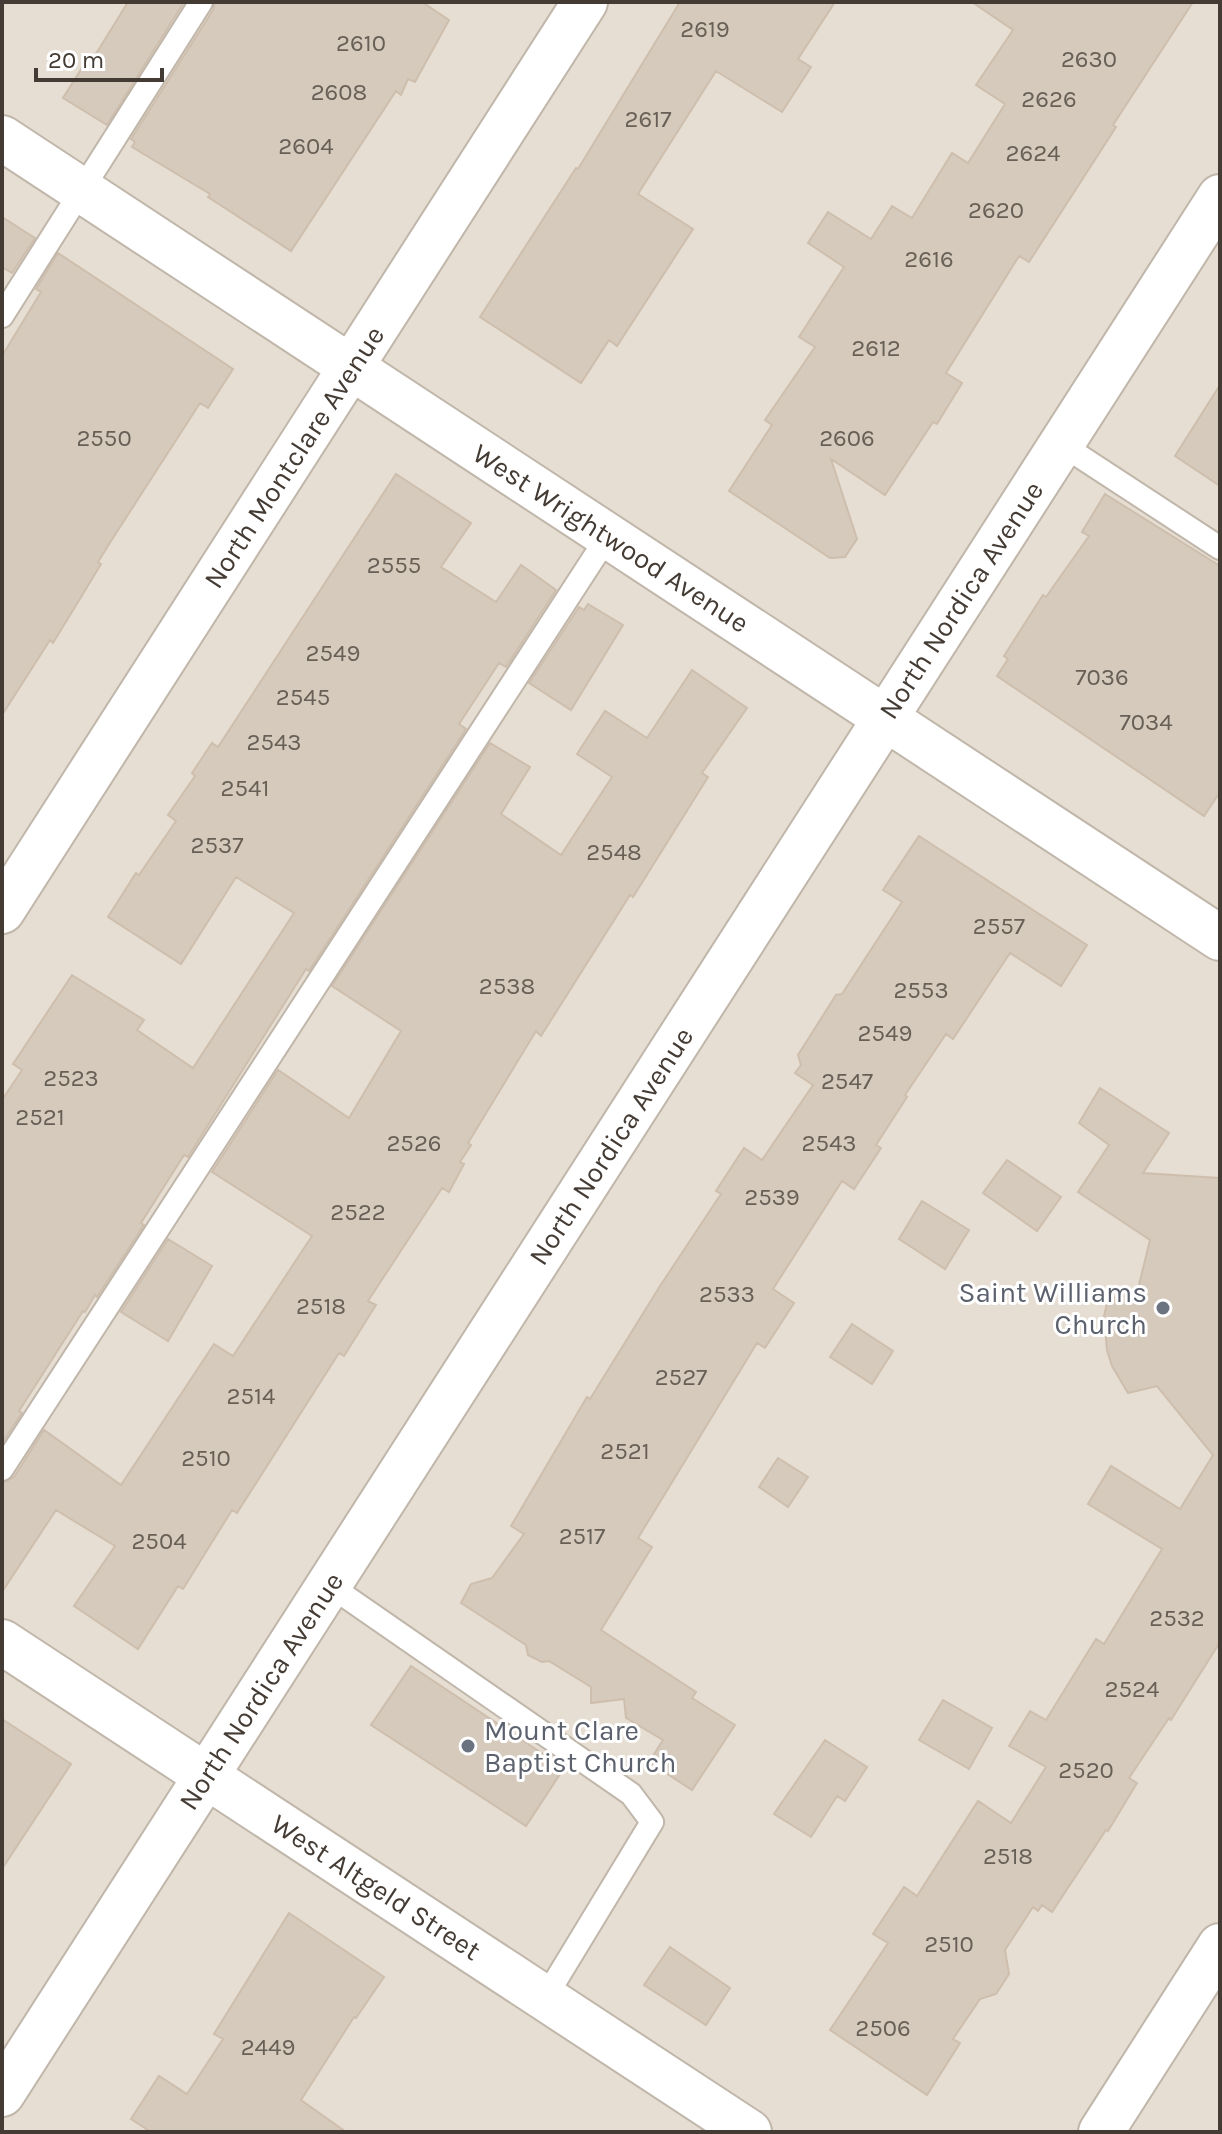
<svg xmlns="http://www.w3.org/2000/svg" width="1222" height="2134" viewBox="0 0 1222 2134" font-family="Karla,sans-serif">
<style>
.residential{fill:#e6ded2}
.building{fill:#d6cabd;stroke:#cebead;stroke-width:2}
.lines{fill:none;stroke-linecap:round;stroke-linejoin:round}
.service-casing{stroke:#c0b6aa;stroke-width:26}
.minor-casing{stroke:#c0b6aa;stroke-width:48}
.service{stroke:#fff;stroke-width:22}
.minor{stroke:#fff;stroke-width:44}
.worship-dot{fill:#6b7280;stroke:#fff;stroke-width:3}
.labels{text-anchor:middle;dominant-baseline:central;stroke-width:6;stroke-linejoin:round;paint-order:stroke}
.number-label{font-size:24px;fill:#686056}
.street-label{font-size:28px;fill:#443c34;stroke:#fff}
.worship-label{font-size:28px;fill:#5b616d;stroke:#fff;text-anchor:end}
</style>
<rect width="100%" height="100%" fill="#f2ece4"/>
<path class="residential" d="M2 2H1220V2132H2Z"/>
<path class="building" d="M128 2H184L107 125 63 98 90 55 94 57Z
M215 2H422L449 20 415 82 408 79 401 95 396 91 291 251 208 197 210 194 132 147 135 142 131 139 213 10Z
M680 2H835L798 59 811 67 782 112 716 71 638 194 693 229 617 346 609 340 581 383 480 317 576 168 578 169Z
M972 2H1193L1113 125 1116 127 1029 262 1019 256 946 373 962 383 937 424 933 422 885 495 831 459 857 539 845 557 830 558 729 491 772 425 765 420 815 347 799 337 844 267 808 243 828 212 871 239 892 206 912 218 952 153 968 163 1005 104 976 85 1013 30Z
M2 217 35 238 12 273 2 267Z
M58 253 233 369 208 408 200 403 111 541 98 562 101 564 75 607 53 643 50 640 2 715V356L41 292 36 289Z
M1220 385V486L1175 456Z
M396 474 471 523 441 567 496 602 521 565 556 590 506 667 499 663 459 724 466 729 309 971 306 969 188 1157 184 1155 141 1223 144 1225 97 1297 95 1295 85 1312 83 1311 19 1411 22 1413 2 1443V1100L22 1070 13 1064 72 975 144 1020 137 1030 193 1068 294 913 236 877 181 964 108 917 136 873 139 875 176 821 168 815 195 776 192 773 212 743 218 747Z
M1105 494 1220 566V792L1204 816 997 676 1008 659 1004 656 1043 595 1046 597 1089 536 1082 532Z
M588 604 623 625 571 710 529 683 579 607 584 610Z
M692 670 747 708 702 773 708 777 633 897 630 895 541 1036 536 1031 468 1143 471 1145 460 1162 464 1164 449 1192 442 1188 368 1301 376 1305 344 1356 339 1353 237 1513 232 1510 183 1589 178 1586 138 1649 74 1606 115 1546 56 1510 2 1592V1483L14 1477 44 1430 121 1485 214 1344 233 1356 312 1236 212 1172 278 1070 349 1118 401 1031 332 986 490 743 530 767 501 814 561 855 612 777 577 754 605 711 647 738Z
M919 836 1087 945 1061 986 1010 953 953 1039 946 1034 905 1095 907 1097 876 1145 881 1148 854 1189 842 1181 773 1289 794 1303 765 1348 757 1343 638 1538 652 1547 601 1630 696 1692 692 1698 735 1725 692 1790 649 1762 663 1740 626 1718 624 1699 591 1703V1687L549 1661 542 1662 528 1655 526 1645 461 1603 471 1584 492 1578 524 1534 511 1526 587 1397 590 1399 660 1286 721 1194 716 1191 744 1148 762 1160 813 1085 795 1073 801 1065 798 1055 836 995 842 994 902 902 883 890Z
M1100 1088 1169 1133 1143 1173 1219 1178 1220 1642 1171 1720 1169 1718 1129 1778 1137 1783 1108 1831 1106 1830 1052 1912 1042 1905 1038 1911 1033 1907 1005 1950 1009 1974 996 1994 980 1999 953 2039 960 2043 927 2095 830 2030 888 1943 873 1934 904 1887 917 1896 978 1801 1011 1823 1046 1767 1009 1746 1030 1711 1046 1720 1096 1639 1104 1644 1162 1549 1088 1504 1111 1466 1180 1509 1213 1455 1157 1386 1128 1393 1112 1366 1107 1350 1104 1316 1108 1299 1137 1293 1150 1240 1078 1192 1109 1145 1079 1123Z
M1007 1160 1061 1197 1037 1231 983 1193Z
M922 1201 969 1230 945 1269 899 1239Z
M168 1239 212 1266 168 1341 121 1312Z
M852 1324 893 1351 872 1384 830 1357Z
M778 1458 808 1477 788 1507 759 1487Z
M411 1666 564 1768 526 1826 371 1725Z
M943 1700 992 1728 969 1769 919 1740Z
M2 1719 71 1764 2 1869Z
M825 1740 867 1767 845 1801 837 1796 811 1837 774 1814Z
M289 1913 384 1977 356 2018 354 2017 301 2100 346 2132H151L131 2119 159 2076 187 2094 223 2039 214 2034Z
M670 1947 730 1988 706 2025 644 1985Z"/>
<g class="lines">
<g class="service-casing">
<path id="service" d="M2 316 201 2
M1061 444 1220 548
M2 1469 608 536
M329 1585 631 1794 652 1822 545 1998"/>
</g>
<g class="minor-casing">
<path id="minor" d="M2 138 1220 938
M2 911 585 2
M2 1642 749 2132
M2 2094 1220 197
M1101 2132 1220 1946"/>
</g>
<use href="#service" class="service"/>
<use href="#minor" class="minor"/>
</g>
<g class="worship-dot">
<circle cx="1163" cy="1308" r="8"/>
<circle cx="468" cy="1746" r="8"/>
</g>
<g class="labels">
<g class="number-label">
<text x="705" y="29">2619</text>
<text x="361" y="43">2610</text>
<text x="1089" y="59">2630</text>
<text x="339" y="92">2608</text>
<text x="1049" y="99">2626</text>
<text x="648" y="119">2617</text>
<text x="306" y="146">2604</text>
<text x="1033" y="153">2624</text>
<text x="996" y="210">2620</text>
<text x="929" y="259">2616</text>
<text x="876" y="348">2612</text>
<text x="104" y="438">2550</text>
<text x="847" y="438">2606</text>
<text x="394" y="565">2555</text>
<text x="333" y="653">2549</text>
<text x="1102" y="677">7036</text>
<text x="303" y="697">2545</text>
<text x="1146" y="722">7034</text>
<text x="274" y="742">2543</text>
<text x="245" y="788">2541</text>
<text x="217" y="845">2537</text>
<text x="614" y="852">2548</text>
<text x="999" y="926">2557</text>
<text x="507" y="986">2538</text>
<text x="921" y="990">2553</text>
<text x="885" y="1033">2549</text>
<text x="71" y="1078">2523</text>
<text x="847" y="1081">2547</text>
<text x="40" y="1117">2521</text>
<text x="414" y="1143">2526</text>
<text x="829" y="1143">2543</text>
<text x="772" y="1197">2539</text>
<text x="358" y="1212">2522</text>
<text x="727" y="1294">2533</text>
<text x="321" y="1306">2518</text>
<text x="681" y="1377">2527</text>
<text x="251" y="1396">2514</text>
<text x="625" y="1451">2521</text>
<text x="206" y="1458">2510</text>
<text x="582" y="1536">2517</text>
<text x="159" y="1541">2504</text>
<text x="1177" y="1618">2532</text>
<text x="1132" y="1689">2524</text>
<text x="1086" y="1770">2520</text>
<text x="1008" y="1856">2518</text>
<text x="949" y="1944">2510</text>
<text x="883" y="2028">2506</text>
<text x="268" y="2047">2449</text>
</g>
<g class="street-label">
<text transform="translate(294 457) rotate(-57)">North Montclare Avenue</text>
<text transform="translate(611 538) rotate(33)">West Wrightwood Avenue</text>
<text transform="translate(961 600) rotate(-57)">North Nordica Avenue</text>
<text transform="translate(611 1146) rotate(-57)">North Nordica Avenue</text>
<text transform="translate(261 1691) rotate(-57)">North Nordica Avenue</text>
<text transform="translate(376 1887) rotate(33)">West Altgeld Street</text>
</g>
<g class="worship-label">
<text x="1147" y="1292">Saint Williams<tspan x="1147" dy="32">Church</tspan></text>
<text x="484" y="1730" text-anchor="start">Mount Clare<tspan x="484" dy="32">Baptist Church</tspan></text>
</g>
</g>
<rect width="1222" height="2134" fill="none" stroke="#443c34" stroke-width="8"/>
<path d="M36 68v12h126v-12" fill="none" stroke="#443c34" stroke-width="4"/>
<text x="48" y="68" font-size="24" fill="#443c34" stroke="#ffffff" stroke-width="6" paint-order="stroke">20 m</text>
</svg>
